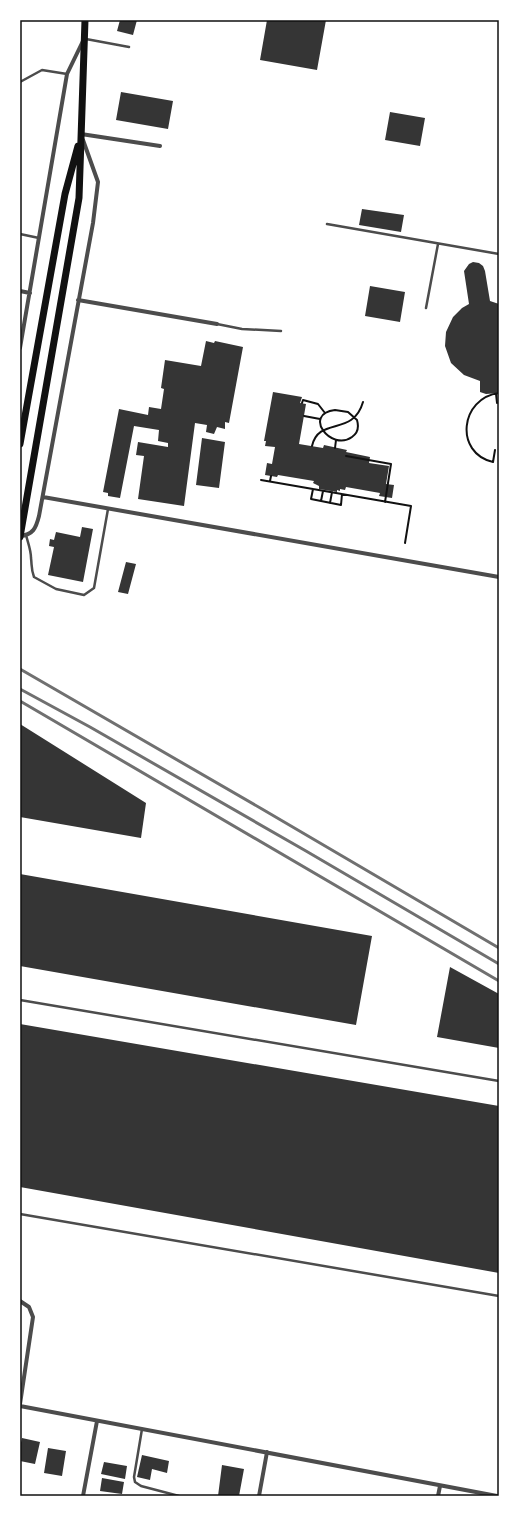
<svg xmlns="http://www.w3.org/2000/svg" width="519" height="1516" viewBox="0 0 519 1516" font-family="'Sofia Sans Condensed',sans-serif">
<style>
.building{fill:#353535}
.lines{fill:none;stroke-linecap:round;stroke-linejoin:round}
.path{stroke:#111;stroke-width:2}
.service{stroke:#4c4c4c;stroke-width:2.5}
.minor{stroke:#4c4c4c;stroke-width:4}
.secondary{stroke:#111;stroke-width:7}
.rail{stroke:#707070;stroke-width:3}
.neatline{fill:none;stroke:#111;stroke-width:1.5}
</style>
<rect width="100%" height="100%" fill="#fff"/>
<path class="building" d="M120 20H137L133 35 117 31Z
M267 20H326L317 70 260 60Z
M121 92 173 101 168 129 116 120Z
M390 112 425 118 420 146 385 140Z
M362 209 404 215 401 232 359 225Z
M473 262 479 263 483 266 485 271 490 301 499 304V393L486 394 480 392V381L464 375 451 363 445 346 446 332 453 317 462 308 469 304 464 271 469 264Z
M370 286 405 292 400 322 365 316Z
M206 341 214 343 215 341 243 347 229 423 225 422V429L217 427 214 434 206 432 207 425 195 423 184 506 138 499 144 456 136 455 138 442 168 447V443L158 441 159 430 134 426 120 498 108 496V493L103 492 119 409 148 415 149 407 161 409 164 389 161 388 165 360 201 366Z
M273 392 302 397 300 403 306 404 299 444 323 448 324 445 347 450 346 452 370 457 369 463 389 466 386 484 394 485 392 498 379 496 380 493 346 487 345 490 340 489V491L337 490V492L319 489V486L313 483 314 481 278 475 277 477 265 475 267 463 272 464 275 447 265 446 266 441H264Z
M202 438 225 442 219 488 196 485Z
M82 527 93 529 83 582 48 575 54 547 49 546 50 539 54 540 56 532 80 537Z
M126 562 136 564 128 594 118 592Z
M20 724 146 803 141 838 20 817Z
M20 874 372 936 356 1025 20 966Z
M450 967 499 994V1048L437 1037Z
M20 1024 499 1106V1273L20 1187Z
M22 1438 40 1442 35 1464 20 1461V1447Z
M48 1448 66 1451 62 1476 44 1473Z
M142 1455 169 1461 167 1473 152 1469 150 1480 137 1477Z
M104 1462 127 1466 125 1479 101 1474Z
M222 1465 244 1469 239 1496H218Z
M102 1478 124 1482 122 1494 100 1491Z"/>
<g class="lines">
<path class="path" d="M496 394 497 403
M302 403 303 400 318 404 325 413
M335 410 348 412 357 420C359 427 358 433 352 437 331 452 302 414 335 410Z
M304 416 320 419
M312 446C319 416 353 437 363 402
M335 448 336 440
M495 450 493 462C454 453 460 398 499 393
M346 456 391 464 385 502
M261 480 411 506 405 543
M270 481 271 476
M313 489 311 499 341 505 342 494
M321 501 323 491
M330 503 332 492"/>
<path class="service" d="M86 39 129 47
M20 82 42 70 67 74
M327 224 499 254
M20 234 39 238
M426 308 438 244
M217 324 242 329 281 331
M26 535C28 543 31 550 31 558 32 566 31 569 34 577L56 589 84 595 94 588 108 509
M20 1000 499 1081
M20 1214 499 1296
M142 1429 134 1477 135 1482 141 1486 179 1496"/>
<path class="minor" d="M81 134 160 146
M20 291 30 293
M78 300 217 324
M20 348 67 74 83 41
M43 497 499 577
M20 536C33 535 36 528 39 516L93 223 98 182 83 140
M20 1301 29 1307 33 1317 20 1404
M20 1406 497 1496
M83 1496 97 1421
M259 1496 267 1452
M438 1496 440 1486"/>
<path class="secondary" d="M20 444 65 194 78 146
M20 537 79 198 85 20"/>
<path class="rail" d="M20 669 262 809 499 948
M20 689 90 727 306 851 499 964
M20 701 499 981"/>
</g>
<rect width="519" height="1516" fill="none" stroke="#ffffff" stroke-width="42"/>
<rect x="21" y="21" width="477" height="1474" class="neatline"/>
</svg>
